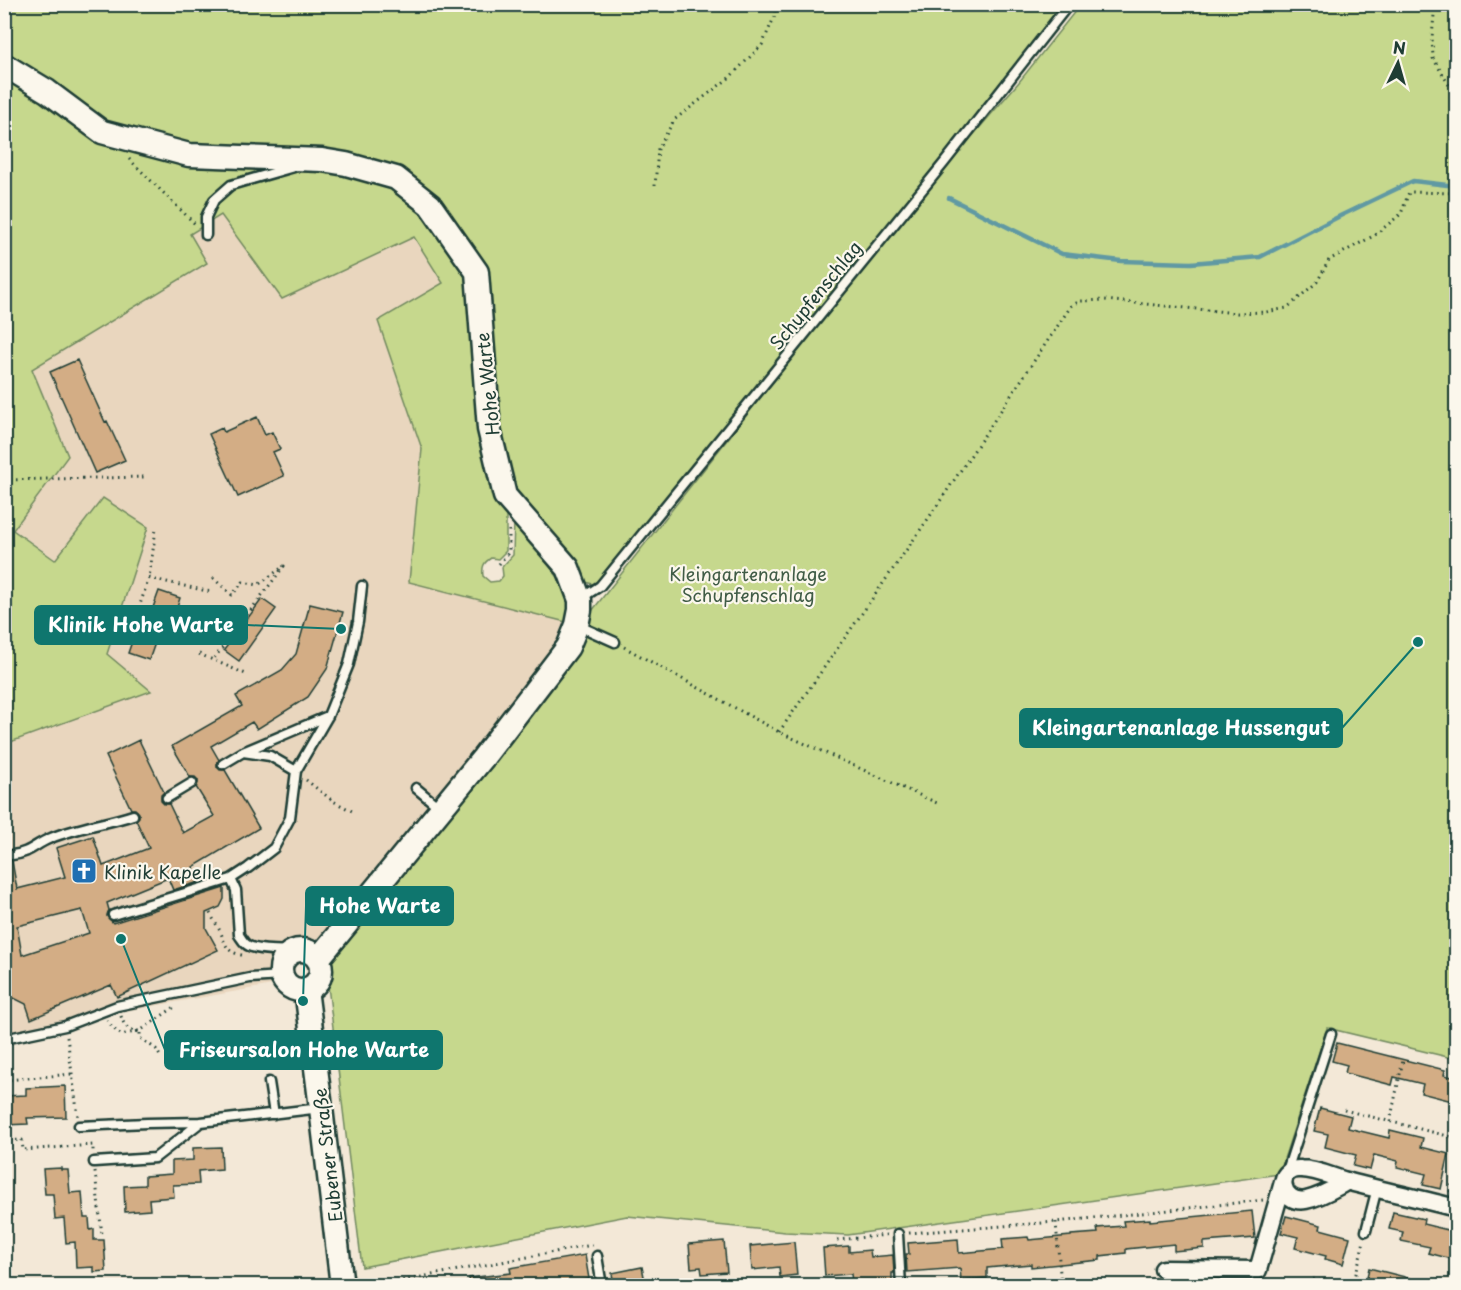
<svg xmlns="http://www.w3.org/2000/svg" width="1461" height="1290" viewBox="0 0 1461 1290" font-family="'Playpen Sans',sans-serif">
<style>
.built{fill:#e9d6be}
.green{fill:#c6d88d;stroke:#728a60;stroke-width:1.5}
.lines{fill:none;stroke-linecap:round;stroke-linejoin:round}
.stream{stroke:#6099a3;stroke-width:4.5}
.building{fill:#d3ad85;stroke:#1f3d34;stroke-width:1.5;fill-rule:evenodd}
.lane-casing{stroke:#1f3d34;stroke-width:13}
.street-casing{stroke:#1f3d34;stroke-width:21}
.secondary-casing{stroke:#1f3d34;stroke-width:27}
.path{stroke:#1f3d34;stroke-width:3;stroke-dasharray:1.5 4.5;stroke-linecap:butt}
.lane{stroke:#fbf7ec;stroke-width:8}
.street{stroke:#fbf7ec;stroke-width:16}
.secondary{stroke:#fbf7ec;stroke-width:22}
.labels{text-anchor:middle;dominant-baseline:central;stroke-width:4.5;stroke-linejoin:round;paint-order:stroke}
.street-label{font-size:18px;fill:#1f3d34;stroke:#fbf7ec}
.park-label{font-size:18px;fill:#405c46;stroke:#fbf7ec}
.poi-label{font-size:18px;fill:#1f3d34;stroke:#fbf7ec;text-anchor:start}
.leader{fill:none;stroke:#0f766e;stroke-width:2}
.callout-dot{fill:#0f766e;stroke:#fbf7ec;stroke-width:2}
.callout{fill:#0f766e;stroke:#0f766e;stroke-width:2}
.callout-label{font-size:20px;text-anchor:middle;font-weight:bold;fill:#fff}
</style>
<rect width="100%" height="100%" fill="#f3e8d7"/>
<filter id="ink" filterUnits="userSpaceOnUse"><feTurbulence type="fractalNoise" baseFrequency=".0167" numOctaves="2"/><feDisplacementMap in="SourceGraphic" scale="12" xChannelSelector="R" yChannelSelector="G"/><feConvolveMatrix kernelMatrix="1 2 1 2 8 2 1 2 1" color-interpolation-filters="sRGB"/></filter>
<g filter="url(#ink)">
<path class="built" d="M221 215 282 298 414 237 444 283 378 321 422 449 409 582 570 623 563 635 478 753 320 938 281 950 272 985 114 1013 15 1042 5 1043V744L151 691 106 654 148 527 103 498 56 560 13 529 68 455 32 369 206 263 190 234Z"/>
<path class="green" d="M4 5H1062L941 158 597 585 585 582 512 493 496 427 488 273 402 171 190 146 109 122 5 56Z
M1080 5H1456V1059L1327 1028 1279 1174 848 1235 785 1232 627 1216 362 1267 328 986 320 963 588 616 911 207 1019 82Z
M4 74 100 139 342 170 395 186 424 212 468 276 506 511V551L498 559 491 558C483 563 482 567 483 576L490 582 499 581 503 576 502 567 513 555 514 521 561 581 574 601 570 623 409 582 422 449 378 321 443 283 414 237 282 299 221 215 190 234 207 263 32 369 68 456 13 530 55 560 103 498 148 527 107 654 151 691 5 744Z"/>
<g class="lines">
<path class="stream" d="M949 198 1062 254 1121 261 1191 263 1260 257 1342 215 1413 181 1456 186"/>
</g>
<path class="building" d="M77 360 105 422 107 421 125 460 95 473 50 372Z
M257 417 265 435 272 432 280 449 273 452 284 476 238 497 209 434 222 428 224 432Z
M159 591 180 598 172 623 167 621 160 642 156 640 149 660 128 653 136 630 140 631 145 614 150 616Z
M262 599 276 609 239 661 224 650Z
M310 604 343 612 327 669 308 697 257 729 252 722 211 746 219 760 217 764V767L220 770H225L259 828 193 867 199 882 173 890 168 878 107 903 109 910 107 916 113 923 224 888V899L220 907 206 913V928L218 950 117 997 111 985 31 1019 26 1004 14 998 4 1001V854H6L8 859 12 861 17 889 65 877 56 848 93 836 103 866 149 848 136 820 139 817V813L135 809H131L106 756 139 740 164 792 161 795V801L164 804H169L183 833 214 816 196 787 198 783V780L195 777H190L172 746 242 706 236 696 282 670 296 654ZM82 910 89 933 22 955 17 926Z
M1337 1043 1445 1070 1444 1075 1456 1078V1102L1421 1093 1423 1084 1394 1077 1392 1085 1345 1073 1347 1065 1332 1061Z
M65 1086 66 1117 27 1118 28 1124 4 1125V1096L26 1095V1088Z
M1320 1108 1351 1116 1348 1128 1389 1138 1390 1130 1423 1138 1421 1147 1449 1154 1441 1189 1423 1185 1426 1174 1397 1167 1398 1161 1374 1155 1370 1170 1353 1166 1356 1155 1325 1147 1328 1134 1314 1131Z
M221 1147 222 1169 198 1171 199 1184 173 1185 174 1197 149 1199 150 1210 125 1212 124 1186 145 1185V1176L172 1174V1161L193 1160V1148Z
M61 1168V1170H68L70 1193 82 1192 84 1218H89L90 1230 94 1229V1240H104L106 1271 94 1272V1267L76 1268 75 1242 66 1243 64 1218 55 1219 53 1194H45L43 1169Z
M1252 1211 1255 1238 1204 1242V1248L1174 1251V1244L1126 1249V1253L1100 1256V1260L1031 1267V1264L987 1268V1278L961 1280 960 1268 907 1272 906 1254H909L908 1243 958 1239 959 1253 1003 1249 1002 1239 1028 1237 1029 1240 1071 1236V1235L1098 1233 1097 1228 1124 1226 1123 1221 1150 1219V1221Z
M1393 1212 1424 1219 1423 1224 1456 1232V1260L1428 1253 1430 1247 1401 1241 1403 1232 1389 1229Z
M1286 1216 1321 1225 1320 1229 1350 1237 1343 1264 1325 1259 1326 1256 1295 1248 1298 1237 1281 1233Z
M724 1241 727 1272 702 1274 701 1267 691 1268 689 1244Z
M794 1242 797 1275 780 1277 779 1267 752 1270 750 1246Z
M849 1246V1252L870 1250 871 1257 893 1255 894 1273H892V1282L873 1283V1281L852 1282 851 1274 825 1276 823 1248Z
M585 1255 589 1279 553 1286H470L469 1278 511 1273 510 1268Z
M642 1267 646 1286H614L612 1273Z
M1369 1268 1421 1281 1420 1286H1365Z"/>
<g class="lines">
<g class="lane-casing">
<path id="lane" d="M206 235V217L214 200 231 185 294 167
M580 599 600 586 944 163 1069 4
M577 625 615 642
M243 752 270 756 296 771
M223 764 243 752 328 716
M416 788 441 809
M167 798 192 783
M12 855C31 853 35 844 51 838 78 827 106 824 133 815
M113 915 231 879
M293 951C280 950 259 951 249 946 244 944 242 939 239 935L236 890 231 879 248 868 274 848 290 818 296 771 328 716 349 664 358 622 362 586
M4 1039 65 1026 117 1006 250 978 282 976
M269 1082 274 1114
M79 1126 147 1123 201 1122
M94 1162 155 1158 201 1122 321 1108
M1287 1171 1331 1034
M1366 1231 1377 1188
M898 1234 901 1286
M597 1256 602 1286"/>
</g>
<g class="street-casing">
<path id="street" d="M1348 1181C1335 1188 1321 1197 1306 1200 1280 1205 1274 1167 1301 1169 1317 1169 1334 1178 1350 1182 1385 1191 1421 1199 1456 1208
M1163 1269 1258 1270 1283 1182"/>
</g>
<g class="secondary-casing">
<path id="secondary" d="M4 65 47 91 102 132 189 155 322 160 346 164 396 178 430 205 477 272 489 429 505 496 568 568 580 600V610L577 625 568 647 483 758 318 959
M281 970a20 20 0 1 1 40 0a20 20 0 1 1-40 0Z
M306 989 321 1108 342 1286"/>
</g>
<path class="path" d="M1435 4 1432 37 1433 58 1456 97
M129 159 195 224
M655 186 658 149 674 120 729 78 762 45 776 13 775 4
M4 480 146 477
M499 564 509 552V528
M149 578 211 592
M213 578 232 595 243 582 258 585 284 566 213 660
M1453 623 1456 622
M131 631 149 578 156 529
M624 647 779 732 937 803
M199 654 248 675
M779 732 928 519 1071 306 1080 301 1104 300 1237 313 1266 312 1287 308 1317 282 1329 260 1375 235 1401 214 1409 192 1456 193
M306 780 333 801 352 811
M210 913C213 919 217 925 220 931 226 944 225 952 242 955
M121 1016C124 1026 128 1031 140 1031L176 1006
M107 1020 112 1027 121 1035 140 1031V1038L156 1049 160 1056
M232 1032 237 1051 260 1045 295 1043
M67 1037 78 1117
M4 1085H8L7 1080 72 1074
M1344 1110 1456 1138
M1390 1122 1403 1060
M4 1141 22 1140 23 1150 93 1145V1153
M95 1172 102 1235
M1450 1192 1456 1170
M1056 1222 1061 1286
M909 1233 1056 1222 1264 1200
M837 1240 887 1235
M1313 1279 1341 1286
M1407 1281 1426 1286
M373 1286 592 1245
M1353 1286 1364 1241"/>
<use href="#lane" class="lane"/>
<use href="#street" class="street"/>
<use href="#secondary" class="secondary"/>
</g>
</g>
<defs>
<g id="church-square" transform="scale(1.35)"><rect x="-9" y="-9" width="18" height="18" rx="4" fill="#1f6fb2" stroke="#fbf7ec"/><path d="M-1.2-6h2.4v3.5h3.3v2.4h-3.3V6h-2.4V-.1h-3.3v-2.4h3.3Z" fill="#fff"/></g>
</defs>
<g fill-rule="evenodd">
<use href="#church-square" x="84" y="871"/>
</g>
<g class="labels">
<g class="street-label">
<text transform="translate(815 295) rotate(-51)">Schupfenschlag</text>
<text transform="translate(487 384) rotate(-96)">Hohe Warte</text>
<text transform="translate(327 1155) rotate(-97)">Eubener Straße</text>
</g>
<g class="park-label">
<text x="748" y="573">Kleingartenanlage<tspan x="748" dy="21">Schupfenschlag</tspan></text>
</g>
<g class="poi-label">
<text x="104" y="871">Klinik Kapelle</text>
</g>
</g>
<path class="leader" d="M341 629L247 625M1418 642L1342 728M303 1001L306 906M121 939L165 1050"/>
<g class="callout-dot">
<circle cx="341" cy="629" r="6"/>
<circle cx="1418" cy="642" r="6"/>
<circle cx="303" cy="1001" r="6"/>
<circle cx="121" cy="939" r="6"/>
</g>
<g class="callout">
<rect x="35" y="606" width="212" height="38" rx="6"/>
<rect x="1020" y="709" width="322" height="38" rx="6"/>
<rect x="306" y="887" width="147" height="38" rx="6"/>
<rect x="165" y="1031" width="277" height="38" rx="6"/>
</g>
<g class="callout-label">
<text x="141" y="632">Klinik Hohe Warte</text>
<text x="1181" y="735">Kleingartenanlage Hussengut</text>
<text x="380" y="913">Hohe Warte</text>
<text x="304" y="1057">Friseursalon Hohe Warte</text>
</g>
<rect width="1461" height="1290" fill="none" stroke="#fbf7ec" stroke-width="24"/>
<rect x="12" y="12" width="1437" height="1266" fill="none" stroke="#1f3d34" stroke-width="2" filter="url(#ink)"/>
<g transform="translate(1398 63) rotate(5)" stroke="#fbf7ec" stroke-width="4.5" paint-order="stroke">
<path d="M0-4.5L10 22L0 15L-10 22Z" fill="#1f3d34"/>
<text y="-9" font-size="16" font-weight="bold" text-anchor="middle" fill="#1f3d34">N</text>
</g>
</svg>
